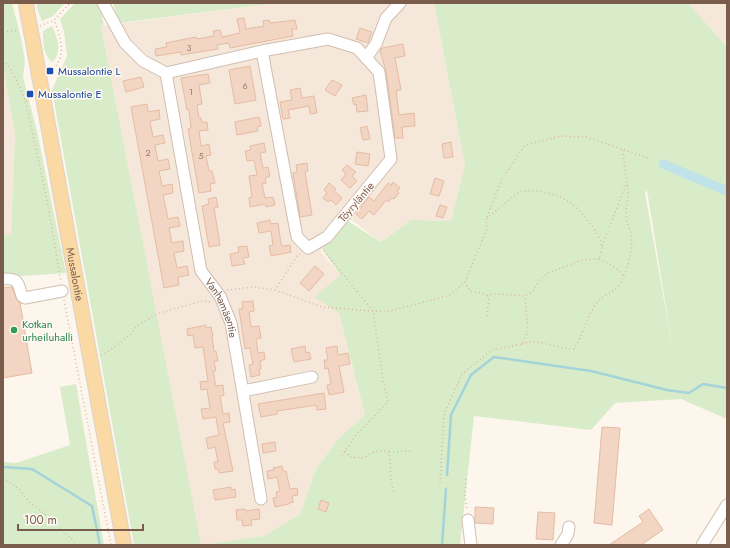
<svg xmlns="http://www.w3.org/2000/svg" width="730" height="548" viewBox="0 0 730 548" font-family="Jost,sans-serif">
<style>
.residential{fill:#f5e8da}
.green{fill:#d8ecc9;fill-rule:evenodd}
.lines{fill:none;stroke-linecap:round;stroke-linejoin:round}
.stream{stroke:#a5d3da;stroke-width:2.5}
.canal{stroke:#bfe3e8;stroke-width:9}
.building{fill:#f3d5c3;stroke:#e6bba3}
.minor-casing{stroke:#d1beb0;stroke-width:13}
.major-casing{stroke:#dad1cd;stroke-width:16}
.path{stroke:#d9b8a5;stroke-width:1.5;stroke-dasharray:1 3;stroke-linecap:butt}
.minor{stroke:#fff;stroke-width:11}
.major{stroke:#fbd9a5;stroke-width:14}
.major-bridge-casing{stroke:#dad1cd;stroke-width:16;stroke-linecap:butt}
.major-bridge{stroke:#fbd9a5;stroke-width:14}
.transit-dot{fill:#1a4fb4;stroke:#fffaf3;stroke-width:1.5}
.leisure-dot{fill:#2e9e5b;stroke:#fffaf3;stroke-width:1.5}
.labels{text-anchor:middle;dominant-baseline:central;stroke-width:3;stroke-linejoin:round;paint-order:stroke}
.number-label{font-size:9px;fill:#987a6a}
.transit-label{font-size:11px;fill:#164399;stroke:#fffaf3;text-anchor:start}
.street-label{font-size:11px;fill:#7a5c4d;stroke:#fffaf3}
.leisure-label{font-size:11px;fill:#27864d;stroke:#fffaf3;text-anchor:start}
</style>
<rect width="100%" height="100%" fill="#fdf6ec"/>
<path class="residential" d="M276 3H434L465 165 451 221 411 220 381 242 350 219 320 251 340 275 339 313 365 415 339 438 316 469 300 514 264 536 200 545 101 26Z
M688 3H727V47Z
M3 69 4 71 15 135 11 235H3Z"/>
<path class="green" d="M3 3H12L21 38 25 61 23 77 37 131 66 273 21 276 9 273 3 274V235H11L15 135 4 71 3 69Z
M36 3H65L53 16 42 21 38 11Z
M75 3H99L104 25 101 26 201 545 264 536 300 514 316 469 339 438 365 415 339 313 315 297 340 275 322 249 343 218 381 242 411 220 451 221 465 165 434 3H688L727 47V419L681 399 615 403 591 430 474 416 460 545H134L52 90 67 56 64 32 60 19ZM647 190 673 351 645 193Z
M113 3H276L119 23Z
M52 26C58 39 62 50 53 62 43 56 43 42 43 31Z
M76 384 104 545H3V462L16 463 70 445 60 387Z"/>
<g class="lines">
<path class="stream" d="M3 467 32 469 92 506 100 545
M447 475 451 415 471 375 494 357 591 371 667 390 689 393 703 384 727 388
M442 545 446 489"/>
<path class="canal" d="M663 164 727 191"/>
</g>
<path class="building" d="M244 18 246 29 264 26 263 21 269 20 270 23 295 20 297 29H292L293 36 230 48 229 43 217 45 218 49 181 55V52L156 56 155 49 167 47 166 43 196 37 197 39 214 36 213 31 220 30 222 37 240 33 237 19Z
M360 28 372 32 368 43 356 39Z
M403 44 405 56 395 58 401 90H396L399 115 414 113 415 126 402 127 403 138H395L386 71 380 51 382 48Z
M250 66 256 100 235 104 229 70Z
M208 74 210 83 199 85 202 104 197 105 199 118H201L202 122H207L208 130 199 131 201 146 209 144 211 155 206 156 209 171H212L215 183 210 184 211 191 199 193 188 129 191 128 189 110H187L181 78Z
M141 77 144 87 126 92 123 81Z
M332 80 342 85 335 96 325 90Z
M300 88 302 98 314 96 317 113 310 114 309 106 288 110 290 118 283 119 280 102 292 100 290 90Z
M366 95 368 111 357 112 356 104 354 105 352 98Z
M147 104 148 112 159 110 160 119 150 121 153 137 163 135 165 143 155 145 158 161 168 159 170 169 159 171 162 186 172 184 173 193 163 195 168 219 178 217 180 226 169 228 172 243 183 241 184 251 174 253 177 268 187 266 189 275 178 277 179 285 164 288 131 107Z
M259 117 261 126 257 127 258 131 237 135 235 122Z
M367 126 370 139 363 140 360 128Z
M451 142 453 157 444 158 442 144Z
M264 143 266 152 260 153 263 168 268 167 270 176 265 178 266 183 262 184 265 198 273 197 275 205 266 207 265 204 250 207 249 198 252 197 249 176 257 175 254 160 247 161 245 151 251 150 250 146Z
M357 152 370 154 368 166 355 164Z
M307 163 308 171 305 172 312 215 300 217 293 173 297 172 296 165Z
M347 165 356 172 352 176 357 181 350 188 341 180 346 174 342 170Z
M435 178 444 181 439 196 430 194Z
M393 182 400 188 397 191 399 193 394 199 392 198 388 202 386 200 374 215 369 211 362 219 356 214 369 197 374 201 388 183 391 185Z
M329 183 336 189 334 191 342 198 336 205 331 200 328 202 323 198 327 193 324 190Z
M216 197 218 207 214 208 220 245 209 247 202 206 209 204 208 199Z
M440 205 447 207 443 218 436 216Z
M270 220 271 224 278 223 281 244 283 246 290 245 291 252 271 256 269 246 273 245 271 231 259 233 257 223Z
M247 246 249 257 243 258 245 264 232 266 230 254 239 252 238 247Z
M315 266 324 274 309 291 300 283Z
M12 287 16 298 20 303 32 373 3 378V288Z
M253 301 254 311 249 312 251 327 259 326 261 338 256 339 258 353 264 352 265 359 260 361 261 369H259L260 375 251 377 249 365 253 364 250 348 245 349 239 309H243L242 302Z
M206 325V328L211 327 213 336H212L214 352 216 351 218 361H214L216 371H213L216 386 223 385 224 395 220 396 223 414 229 413 230 422 223 423 233 471 219 473 218 469H215L214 462H218L215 447 208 449 206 438 219 435 216 417 203 419 201 409 210 408 207 389 201 390 200 382 208 381 203 347 195 348 193 335 188 336 187 329Z
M305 346 306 353 309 352 311 359 294 362 291 349Z
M337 346 338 355 348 353 350 364 339 366 344 392 329 395 327 385 331 384 328 368 325 369 324 360H328L326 348Z
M324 393 326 409 317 410 316 405 277 411V414L261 417 258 404Z
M602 427 620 428 612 525 594 523Z
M275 442 276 451 263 453 262 444Z
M282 466 283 471H286L290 489 297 488 298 495 292 496 293 502 289 503V504L275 507 273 498 277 497 276 492 280 491 277 477 268 479 267 471 274 470 273 468Z
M231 487V490L235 489 236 497 215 500 213 490Z
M321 500 329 503 326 512 318 509Z
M475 507 494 508 493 524 475 523Z
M245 509V511L259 509 260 519 251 520 252 525 243 526 242 520H237L236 510Z
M649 509 663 530 641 545H609L643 522 639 516Z
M538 512 555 513 553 540 536 539Z"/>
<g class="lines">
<g class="minor-casing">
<g id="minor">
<path d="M103 3 125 43 143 61 166 73 262 51 328 39 357 48 379 72 391 159 327 237 308 248 297 237 262 51"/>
<path d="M366 58 376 44 386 18 400 3"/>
<path id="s1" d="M166 73 201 271 220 296 231 323 261 499"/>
<path d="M3 279C19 278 18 283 22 296L25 298 62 291"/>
<path d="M243 391 312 377"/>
<path d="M468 520 471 545"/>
<path d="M561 545 568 534 569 527"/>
<path d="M702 545 727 505"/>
</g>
</g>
<g class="major-casing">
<g id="major">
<path d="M26 3 28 16"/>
<path id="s2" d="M33 42 124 545"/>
</g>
</g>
<path class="path" d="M40 26 54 20 70 3
M3 32 19 30
M3 60C26 88 27 111 35 144 46 190 53 236 61 282
M50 71C52 69 56 66 57 64 66 52 59 32 54 20
M26 101 30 94
M487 217 502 179 525 145 561 136 586 137 648 158
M602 246 627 182 622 149
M324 251 373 311 383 380 388 402 356 435 341 457
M599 259C609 263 617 268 623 276
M227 290 253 287 275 290 297 256 300 254
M275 290 322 307 386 312 450 295 465 282 487 228 486 219C494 213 513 195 520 192 533 188 557 194 568 201 578 206 601 235 602 247 602 250 600 255 599 259L582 260 548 273 539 280 534 290 525 296 496 294 487 295 485 294 470 291 465 282
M64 300 111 545
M487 316 489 298 487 295
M522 344C540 337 556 350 574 349 583 335 586 319 595 305 601 295 612 294 618 286 627 274 634 248 631 233 629 226 625 219 626 212 627 199 630 195 627 182
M101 355 106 353 131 334 136 327 156 314 202 301 212 302
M345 451 350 457 364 458C372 451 380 449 389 452 392 466 388 480 395 493
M389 452 411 451
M3 478 20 490 29 502 45 514 78 545
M466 479 465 496 467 510
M440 483 444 414 462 374 492 350 522 344 528 332 525 296"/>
<use href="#minor" class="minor"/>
<use href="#major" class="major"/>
<g class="major-bridge-casing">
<path id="major-bridge" d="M28 16 33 42"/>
</g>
<use href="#major-bridge" class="major-bridge"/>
</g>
<g class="transit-dot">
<rect x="46" y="67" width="8" height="8" rx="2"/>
<rect x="26" y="90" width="8" height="8" rx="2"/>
</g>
<circle class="leisure-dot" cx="14" cy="330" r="4"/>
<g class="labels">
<g class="number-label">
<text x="189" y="47">3</text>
<text x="245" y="85">6</text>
<text x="191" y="91">1</text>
<text x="148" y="152">2</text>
<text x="201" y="155">5</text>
</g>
<g class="transit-label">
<text x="58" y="71">Mussalontie L</text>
<text x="38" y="94">Mussalontie E</text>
</g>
<g class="street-label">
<text transform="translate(356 202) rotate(-50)">Töyryläntie</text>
<text stroke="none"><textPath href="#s2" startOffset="236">Mussalontie</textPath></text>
<text stroke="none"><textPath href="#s1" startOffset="244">Vanhamäentie</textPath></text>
</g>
<g class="leisure-label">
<text x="22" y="324">Kotkan<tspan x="22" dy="13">urheiluhalli</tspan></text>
</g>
</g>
<rect width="730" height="548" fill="none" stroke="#7a5c4d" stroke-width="8"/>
<path d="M18 524v6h125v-6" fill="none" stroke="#7a5c4d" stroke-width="2"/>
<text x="24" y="524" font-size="12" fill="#7a5c4d" stroke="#fffaf3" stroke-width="3" paint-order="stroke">100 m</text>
</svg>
